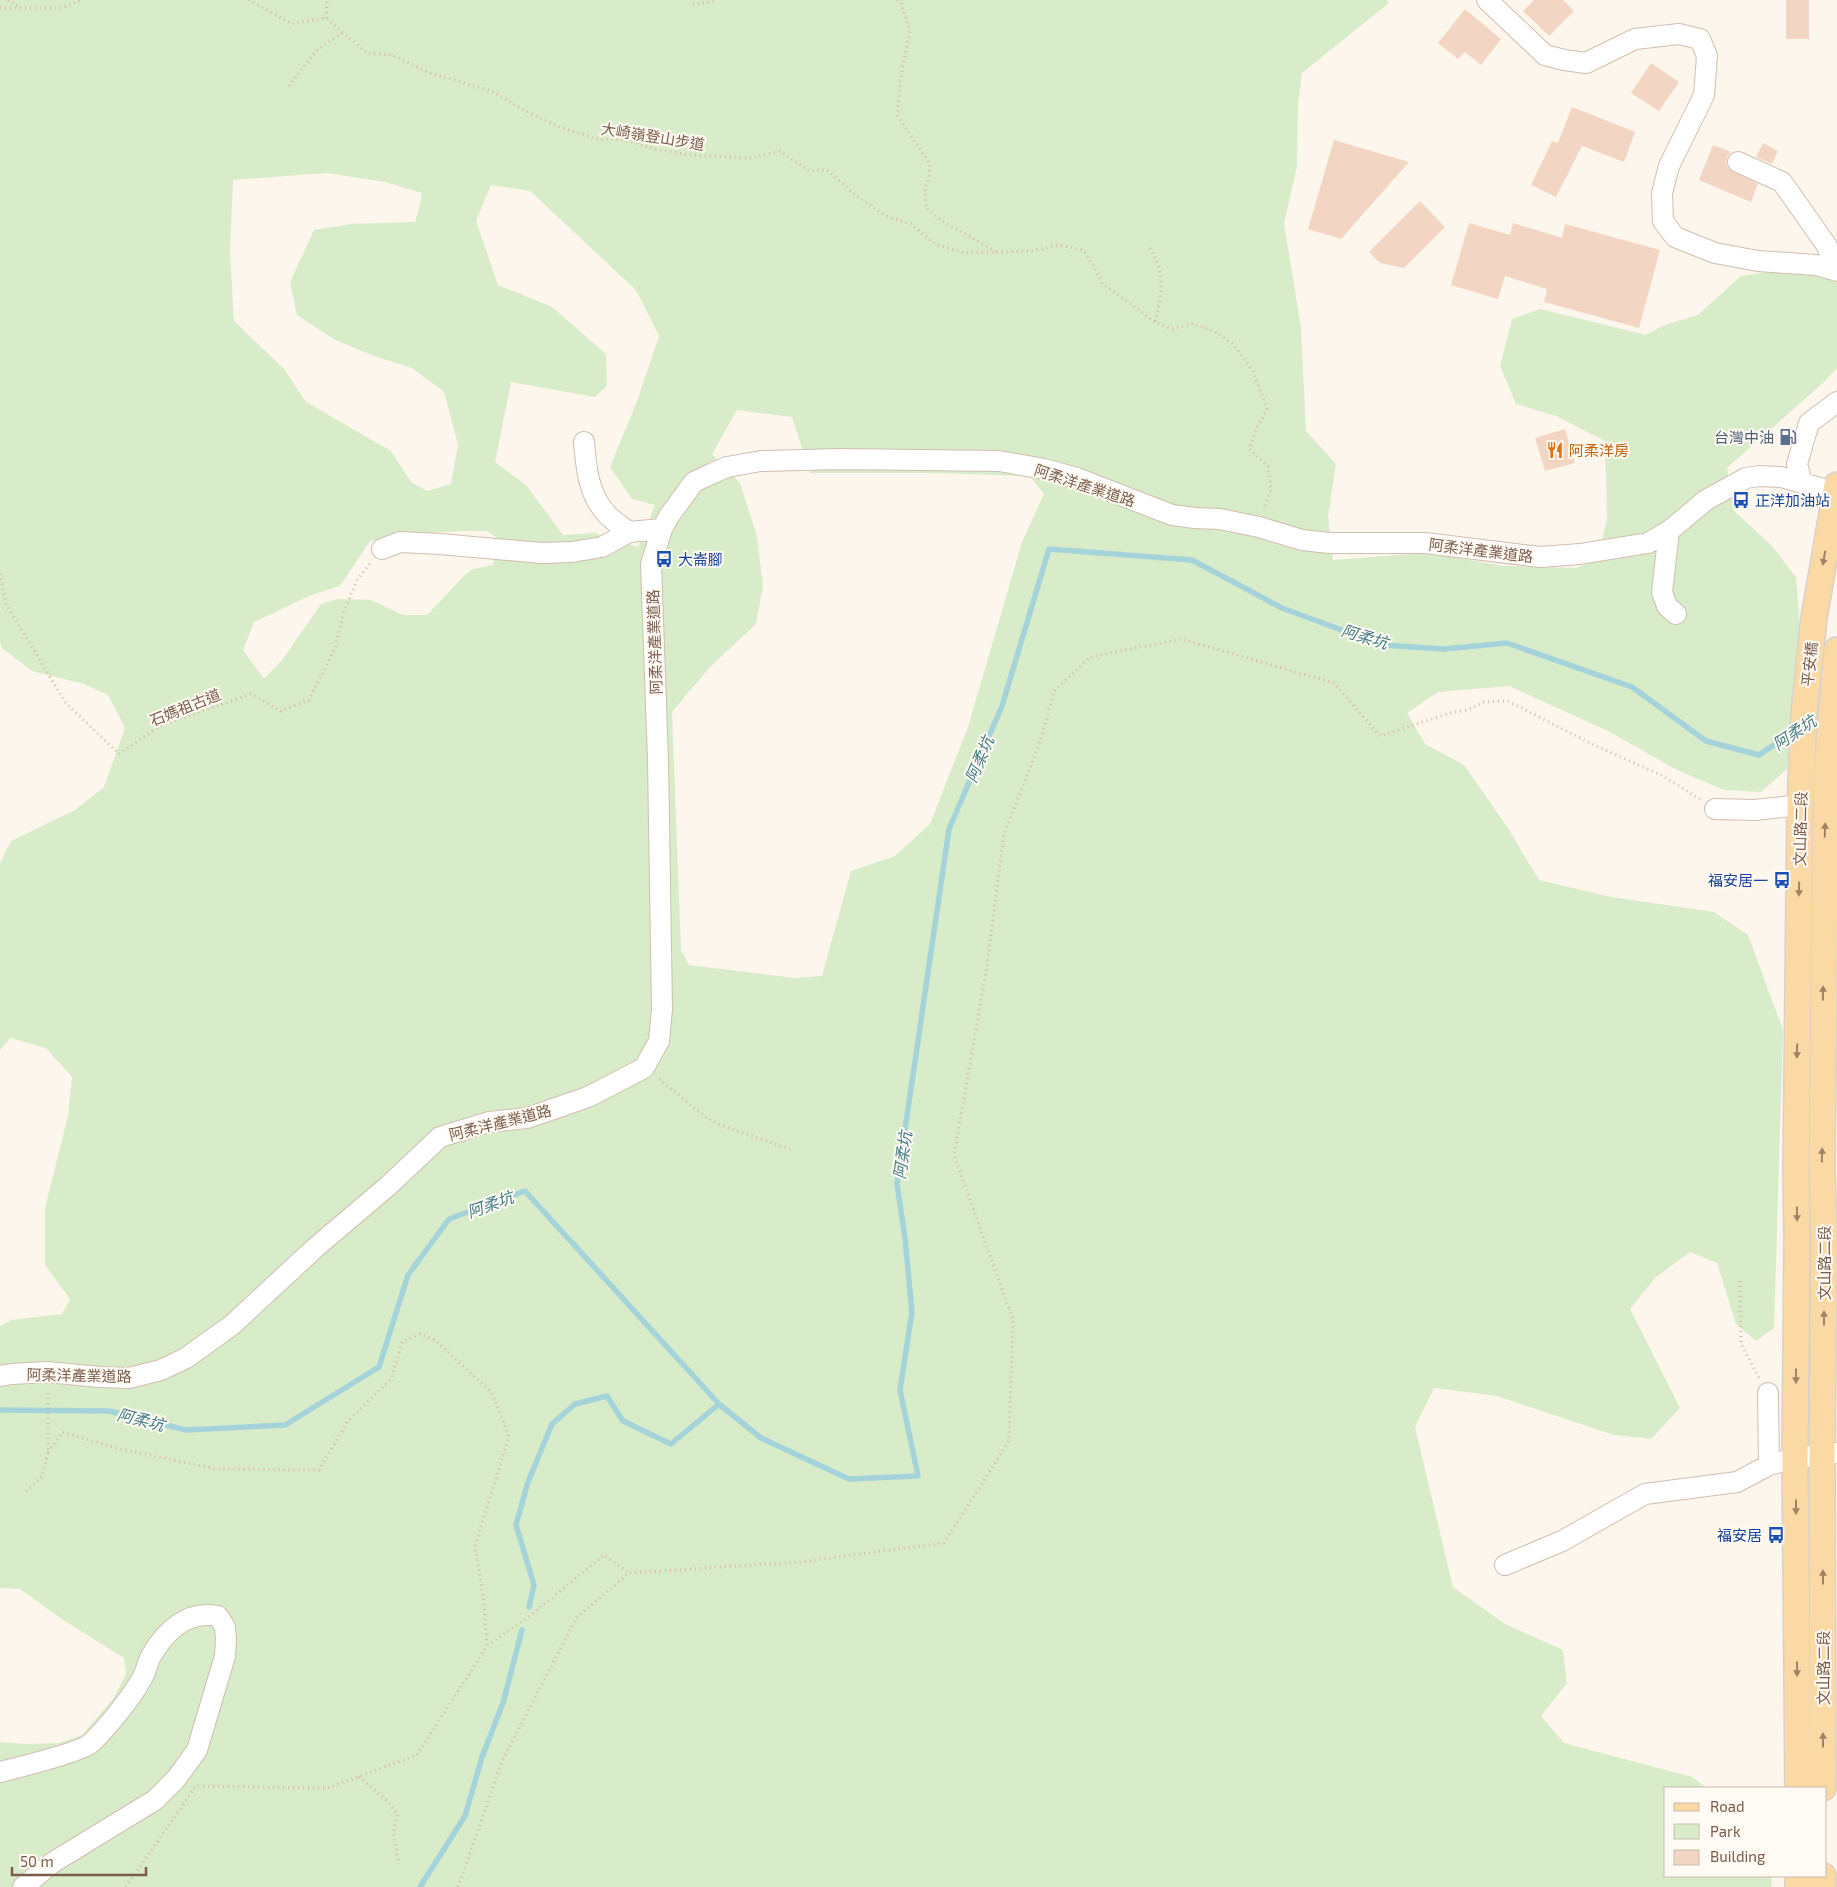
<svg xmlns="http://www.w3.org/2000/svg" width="1837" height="1887" viewBox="0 0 1837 1887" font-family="'Exo 2','Noto Sans TC',sans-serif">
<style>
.green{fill:#d8ecc9;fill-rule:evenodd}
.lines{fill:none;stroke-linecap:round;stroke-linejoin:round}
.stream{stroke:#a5d3da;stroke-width:5.5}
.building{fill:#f3d5c3}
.minor-casing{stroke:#d1beb0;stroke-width:22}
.major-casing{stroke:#dad1cd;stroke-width:28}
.path{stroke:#d9b8a5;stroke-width:3;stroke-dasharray:1 4;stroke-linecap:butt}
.minor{stroke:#fff;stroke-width:20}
.major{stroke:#fbd9a5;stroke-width:25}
.oneway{fill:#a18267}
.labels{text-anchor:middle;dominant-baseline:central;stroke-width:4;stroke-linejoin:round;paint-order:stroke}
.street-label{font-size:15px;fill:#7a5c4d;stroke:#fffaf3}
.service-label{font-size:15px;fill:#4e5e75;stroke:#fffaf3;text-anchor:end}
.food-label{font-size:15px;fill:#c56008;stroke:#fffaf3;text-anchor:start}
.transit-label{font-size:15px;fill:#164399;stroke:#fffaf3;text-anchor:start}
.water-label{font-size:16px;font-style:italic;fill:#437c86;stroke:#fffaf3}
</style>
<rect width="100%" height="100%" fill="#fdf6ec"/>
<path class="green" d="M0 0H1387L1389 3 1302 73 1298 104 1297 167 1284 223 1301 328 1306 431 1336 464 1328 516 1333 560 1426 553 1505 566 1576 568 1597 560 1607 519 1605 441 1556 416 1516 404 1500 366 1512 319 1540 309 1646 335 1662 326 1698 315 1741 276 1767 272 1792 274 1826 271 1837 281V368L1824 382 1727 468 1734 511 1771 545 1796 577 1800 627 1787 769 1761 792 1724 790 1677 770 1608 731 1509 686 1438 692 1407 713 1425 744 1464 765 1504 822 1539 880 1611 897 1714 912 1748 935 1783 1030 1774 1328 1756 1341 1736 1324 1717 1263 1690 1252 1655 1278 1630 1309 1680 1408 1651 1439 1614 1435 1497 1396 1434 1388 1415 1427 1453 1587 1505 1624 1563 1650 1567 1683 1541 1716 1564 1743 1692 1777 1707 1788H1666V1876H1771L1772 1887H0V1742L26 1744 59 1743 82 1735 113 1699 126 1674 124 1658 63 1620 20 1589 0 1588V1326L12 1320 62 1314 70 1299 45 1265V1208L68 1116 72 1077 46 1048 10 1038 0 1050V863L11 841 75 810 104 787 125 728 108 695 84 684 32 671 2 648 0 642ZM327 173 385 182 422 193 419 209 415 222 351 224 314 230 290 282 297 315 335 340 377 357 412 368 444 392 458 444 451 484 427 491 411 482 391 451 306 402 284 369 234 321 230 252 233 180ZM491 185 530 191 636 290 659 336 637 401 610 467 632 499 655 505 638 547 595 533 563 535 526 485 495 462 511 382 595 397 607 386 606 354 552 307 498 285 476 221ZM737 410 792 417 810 473H934L1030 476 1044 494 1022 542 968 727 930 824 895 856 851 871 822 976 795 978 689 965 681 950 672 712 710 667 756 624 763 586 757 536 740 483 712 454ZM461 531H487L498 539 493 565 473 569 466 574 427 615H403L371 600 338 599 321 604 283 659 264 679 243 650 254 622 309 596 340 586 370 541 406 534Z"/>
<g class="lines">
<path class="stream" d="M0 1410 109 1411 186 1430 285 1425 379 1367 408 1275 449 1219 525 1191 719 1404 761 1438 849 1479 918 1476 900 1390 912 1312 905 1238 897 1184 949 829 1002 706 1049 549 1192 560 1282 608 1382 645 1444 649 1507 643 1632 687 1706 741 1759 755 1796 730
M529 1607 534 1585 516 1525 528 1482 552 1424 575 1404 607 1396 623 1421 671 1444 719 1404
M420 1887 465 1816 482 1757 503 1703 522 1630"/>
</g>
<path class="building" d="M1534 0H1563L1574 11 1549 36 1523 11Z
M1786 0H1809V39H1786Z
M1465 9 1501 39 1481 65 1465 52 1458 59 1438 43Z
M1651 63 1679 82 1659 111 1631 93Z
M1572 107 1635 132 1624 162 1582 146 1556 197 1531 185 1552 141 1558 143Z
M1334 140 1409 162 1341 239 1308 229Z
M1763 143 1778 151 1772 164 1756 157Z
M1713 145 1731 152 1727 157 1726 163 1729 169 1758 184 1751 202 1699 180Z
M1420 201 1445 227 1404 268 1380 263 1369 252Z
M1469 223 1510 235 1513 223 1562 238 1565 224 1660 250 1639 328 1544 302 1547 289 1505 276 1498 299 1451 285Z
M1565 429 1575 463 1545 471 1535 438Z"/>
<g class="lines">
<g class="minor-casing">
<path id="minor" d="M1487 0 1545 55 1564 60 1586 63 1635 39 1679 34 1700 39 1707 56 1704 95 1669 166 1662 193 1663 221 1675 237 1715 253 1758 261 1816 265 1837 271
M1738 162 1782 182 1827 246 1834 268
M584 442C586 466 588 493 605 512 611 520 621 526 629 532L662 529
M1802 483 1797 464 1809 423 1837 402
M1669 531 1662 592 1667 606 1676 614
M382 549 400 542 440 544 542 553 572 552 602 547 629 532
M1715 809 1755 810 1800 805
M0 1376 12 1374 47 1372 100 1377 129 1378 161 1370 186 1358 232 1325 315 1248 388 1186 440 1137 489 1122 527 1118 588 1097 644 1068 659 1041 662 1009 658 760 651 564 662 529 669 516 694 482 711 474 727 467 761 461 842 459 999 461 1044 469 1077 478 1172 515 1195 518 1220 519 1259 527 1302 540 1330 543H1425L1540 557 1580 554 1648 543 1669 531 1706 500 1746 478 1759 476 1781 477 1837 493
M1768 1393 1769 1465
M1505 1565 1562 1541 1645 1494 1737 1482 1769 1465 1795 1458 1837 1453
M0 1772C16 1768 82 1752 91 1743 105 1730 132 1697 141 1680 146 1673 147 1663 151 1656 166 1630 188 1610 218 1616L225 1627 226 1639 225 1656 197 1750 176 1779 155 1800 52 1863 23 1887"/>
</g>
<g class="major-casing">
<path id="major" d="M1798 1788 1795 1458 1797 1240 1796 1170 1800 805 1804 714 1814 618 1837 485
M1823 1788 1822 1454 1824 1240 1822 1168 1825 857 1827 768 1837 650
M1798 1876V1887
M1823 1887V1876"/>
</g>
<path class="path" d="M8 0 21 8
M249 0 292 24 326 18 367 53 392 55 430 73 492 91 522 109 557 126 596 139 624 140 655 149 689 155 752 158 780 151 809 171 827 170 854 194 886 216 911 224 935 244 964 253 1032 251 1060 245 1083 250 1093 265 1102 283 1155 322 1172 329 1192 324 1214 331 1233 344 1253 371 1267 409 1255 432 1249 449 1268 466 1271 489 1264 510
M897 0 901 3 910 31 902 70 897 115 930 164 929 178 925 188 926 208 942 221 997 252
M693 5 717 0
M0 8H62L81 0
M326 18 327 0
M289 86 316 51 342 33
M1150 248C1166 276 1162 292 1155 322
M0 574 6 604 65 702 119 754 160 726 251 694 281 711 309 700 335 648 344 612 357 580 372 561
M659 1079 707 1118 720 1125 790 1149
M1740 1281 1741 1344 1759 1378
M48 1452 63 1432 116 1448 216 1469 319 1470 348 1421 391 1379 402 1342 420 1334 435 1340 492 1393 509 1436 475 1546 484 1602 487 1646
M26 1491 42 1477 48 1452V1390
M359 1777 386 1800 398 1814 393 1833 399 1864
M126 1887 196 1786 327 1788 417 1755 487 1646 531 1615 604 1555 629 1573
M458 1887 502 1761 577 1617 629 1573 800 1562 944 1543 1009 1441 1013 1320 954 1155 986 972 1004 834 1039 745 1054 691 1090 657 1181 639 1334 683 1380 736 1450 713 1468 710 1483 702 1508 701 1590 743 1663 776 1701 800"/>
<use href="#minor" class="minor"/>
<use href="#major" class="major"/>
</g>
<defs><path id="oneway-solid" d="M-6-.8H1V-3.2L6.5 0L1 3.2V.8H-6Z" transform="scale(1.25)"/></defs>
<g class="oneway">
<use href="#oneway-solid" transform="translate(1824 558) rotate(100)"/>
<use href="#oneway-solid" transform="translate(1825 830) rotate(-88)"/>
<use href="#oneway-solid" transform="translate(1799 889) rotate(91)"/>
<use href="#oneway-solid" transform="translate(1823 993) rotate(-89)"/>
<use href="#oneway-solid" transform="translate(1797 1051) rotate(91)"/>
<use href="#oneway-solid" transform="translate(1822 1155) rotate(-89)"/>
<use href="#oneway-solid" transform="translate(1797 1214) rotate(89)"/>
<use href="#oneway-solid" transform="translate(1824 1318) rotate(-90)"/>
<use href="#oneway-solid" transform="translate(1796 1376) rotate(90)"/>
<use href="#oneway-solid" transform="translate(1796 1507) rotate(90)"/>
<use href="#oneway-solid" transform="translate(1823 1577) rotate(-90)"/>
<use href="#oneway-solid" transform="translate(1797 1669) rotate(90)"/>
<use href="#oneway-solid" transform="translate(1823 1740) rotate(-90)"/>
</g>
<defs>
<g id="fuel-bare" transform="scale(1.35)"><path d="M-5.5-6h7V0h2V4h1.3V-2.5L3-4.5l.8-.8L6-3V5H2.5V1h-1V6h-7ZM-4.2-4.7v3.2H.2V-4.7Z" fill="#5c6f8a" stroke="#fffaf3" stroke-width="2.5" paint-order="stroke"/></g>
<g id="restaurant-bare" transform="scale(1.35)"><path d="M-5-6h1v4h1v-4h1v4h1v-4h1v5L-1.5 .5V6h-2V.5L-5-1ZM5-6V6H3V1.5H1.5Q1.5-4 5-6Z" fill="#e8710a" stroke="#fffaf3" stroke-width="2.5" paint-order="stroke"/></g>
<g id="bus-bare" transform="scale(1.35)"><path d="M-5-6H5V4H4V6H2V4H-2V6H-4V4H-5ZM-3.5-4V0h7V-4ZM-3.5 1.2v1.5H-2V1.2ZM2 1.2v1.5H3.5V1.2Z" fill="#1a4fb4" stroke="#fffaf3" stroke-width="2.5" paint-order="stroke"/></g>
</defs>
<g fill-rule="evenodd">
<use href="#fuel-bare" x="1788" y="437"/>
<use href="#restaurant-bare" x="1555" y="450"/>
<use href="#bus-bare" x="1741" y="500"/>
<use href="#bus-bare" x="664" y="559"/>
<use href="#bus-bare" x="1782" y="880"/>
<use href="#bus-bare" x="1776" y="1535"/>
</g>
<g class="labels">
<g class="street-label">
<text transform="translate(653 136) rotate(9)">大崎嶺登山步道</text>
<text transform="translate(1085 485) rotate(18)">阿柔洋產業道路</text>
<text transform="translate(1481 550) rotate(7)">阿柔洋產業道路</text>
<text transform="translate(654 642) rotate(-92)">阿柔洋產業道路</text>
<text transform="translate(1809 664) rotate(-84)">平安橋</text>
<text transform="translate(185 707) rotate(-22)">石媽祖古道</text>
<text transform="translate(1800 829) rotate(-89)">文山路二段</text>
<text transform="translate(500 1122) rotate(-14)">阿柔洋產業道路</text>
<text transform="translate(1824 1263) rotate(-90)">文山路二段</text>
<text transform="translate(79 1375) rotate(1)">阿柔洋產業道路</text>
<text transform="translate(1823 1668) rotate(-90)">文山路二段</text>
</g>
<g class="service-label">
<text x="1774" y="437">台灣中油</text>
</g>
<g class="food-label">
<text x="1569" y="450">阿柔洋房</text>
</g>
<g class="transit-label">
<text x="1755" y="500">正洋加油站</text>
<text x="678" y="559">大崙腳</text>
<text x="1768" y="880" text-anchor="end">福安居一</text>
<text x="1762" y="1535" text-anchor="end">福安居</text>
</g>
<g class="water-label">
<text transform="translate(1365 636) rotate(17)">阿柔坑</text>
<text transform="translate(1794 732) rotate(-34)">阿柔坑</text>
<text transform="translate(979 759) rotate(-67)">阿柔坑</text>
<text transform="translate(902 1155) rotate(-82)">阿柔坑</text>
<text transform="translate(490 1204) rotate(-20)">阿柔坑</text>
<text transform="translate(141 1419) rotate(14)">阿柔坑</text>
</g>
</g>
<rect x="1664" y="1787" width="162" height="90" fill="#fffaf3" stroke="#cabbb1"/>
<rect x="1674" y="1803" width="25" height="8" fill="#fbd9a5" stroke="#cabbb1"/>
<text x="1710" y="1812" font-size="15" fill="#7a5c4d">Road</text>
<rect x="1674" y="1824" width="25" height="15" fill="#d8ecc9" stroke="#cabbb1"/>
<text x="1710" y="1837" font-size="15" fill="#7a5c4d">Park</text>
<rect x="1674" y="1850" width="25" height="15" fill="#f3d5c3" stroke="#cabbb1"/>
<text x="1710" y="1862" font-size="15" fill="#7a5c4d">Building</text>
<path d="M12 1867v8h134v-8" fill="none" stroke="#7a5c4d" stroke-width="2.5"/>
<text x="20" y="1867" font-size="15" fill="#7a5c4d" stroke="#fffaf3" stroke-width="4" paint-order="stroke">50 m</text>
</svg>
